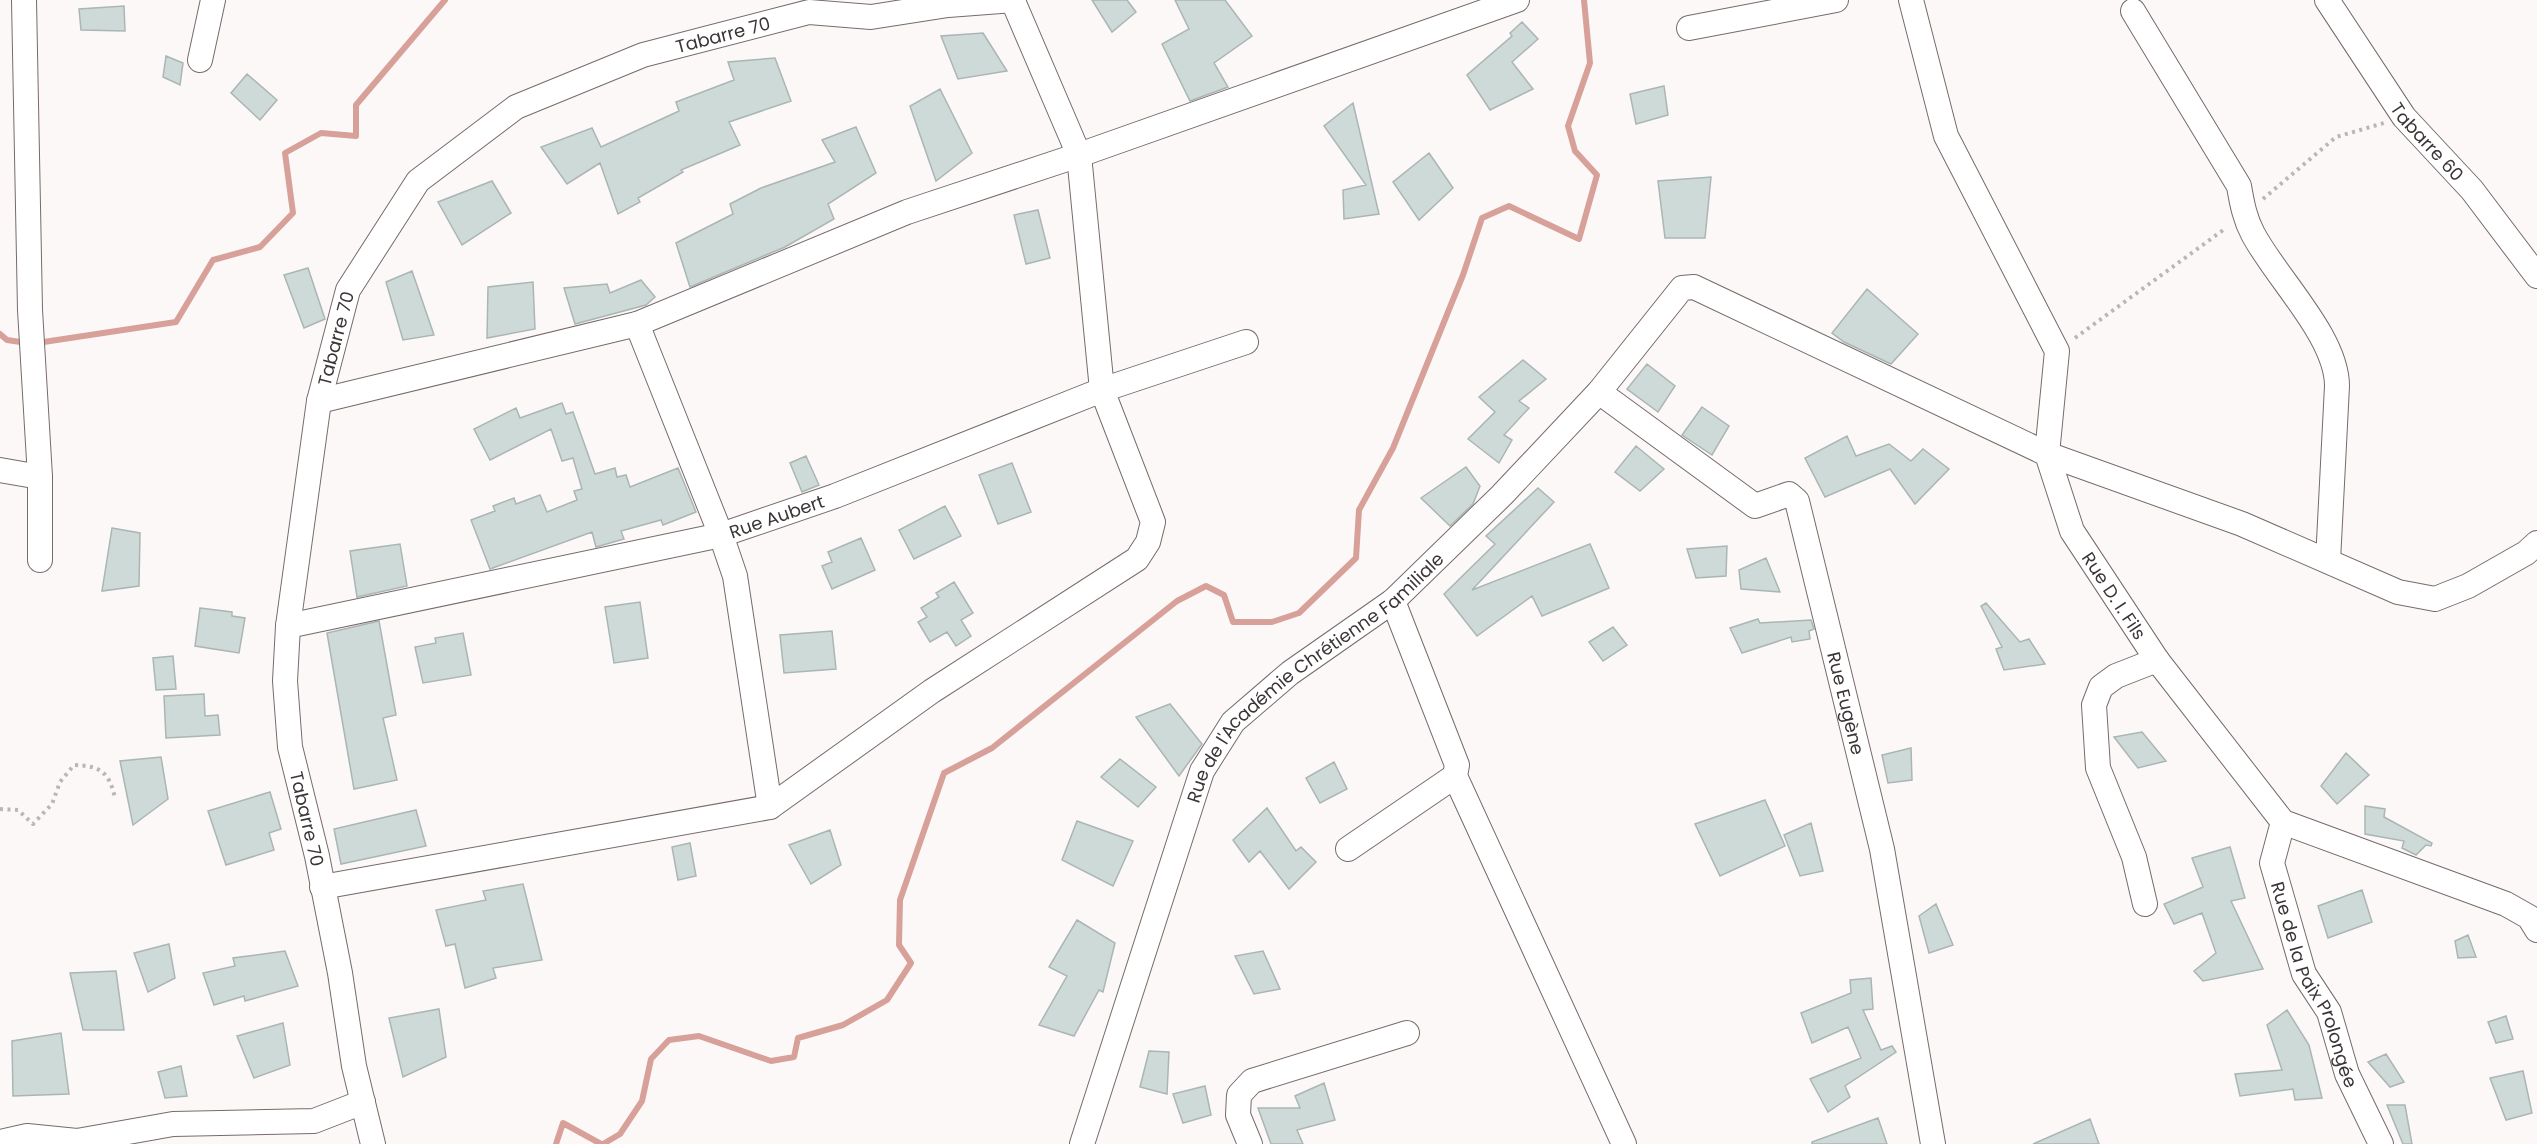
<svg xmlns="http://www.w3.org/2000/svg" width="2537" height="1144" viewBox="0 0 2537 1144" font-family="Poppins,sans-serif">
<style>
.lines{fill:none;stroke-linecap:round;stroke-linejoin:round}
.stream{stroke:#d7a19a;stroke-width:6}
.building{fill:#cddad8;stroke:#aab6b4;stroke-width:1.5}
.street-casing{stroke:#766b6a;stroke-width:26}
.path{stroke:#bbb6b6;stroke-width:4;stroke-dasharray:3 4.5;stroke-linecap:butt}
.street{stroke:#fff;stroke-width:24}
.labels{text-anchor:middle;dominant-baseline:central;stroke-width:4.5;stroke-linejoin:round;paint-order:stroke}
.street-label{font-size:18px;fill:#3b3635;stroke:#fff}
</style>
<rect width="100%" height="100%" fill="#fdf8f8"/>
<g class="lines">
<path class="stream" d="M0 334 7 340 27 343
M37 343 176 322 213 260 260 247 293 213 285 153 321 133 356 136V105L445 0
M556 1144 563 1123 601 1144
M603 1144 620 1134 642 1101 651 1059 669 1040 699 1036 771 1061 794 1057 798 1038 843 1025 887 1000 911 963 899 945 900 900 944 773 992 748 1177 601 1206 586 1224 595 1233 622H1272L1299 613 1356 558 1359 510 1393 448 1463 275 1482 218 1509 206 1579 239 1597 175 1575 151 1568 126 1590 63 1584 0"/>
</g>
<path class="building" d="M1092 0H1127L1136 12 1112 32Z
M1175 0H1225L1252 36 1214 63 1228 87 1190 101 1162 44 1189 29Z
M124 6 125 31 81 30 79 9Z
M1522 22 1538 39 1512 62 1533 89 1490 110 1467 75 1512 36 1510 33Z
M983 33 1007 71 958 79 941 36Z
M166 56 183 63 180 85 163 77Z
M775 58 791 101 729 122 740 145 681 170 683 172 638 198 640 202 618 214 600 163 567 184 541 147 592 128 601 147 679 111 676 102 734 80 728 62Z
M247 74 277 100 260 120 231 93Z
M1664 86 1668 115 1636 124 1630 94Z
M940 89 972 153 936 181 910 106Z
M1353 103 1379 214 1344 219 1343 190 1366 185 1324 126Z
M856 127 876 173 828 204 834 219 785 247 690 287 676 243 733 214 730 204 761 188 835 162 822 140Z
M1429 153 1453 188 1419 220 1393 182Z
M1711 177 1705 238H1665L1658 181Z
M492 181 511 213 462 245 438 202Z
M1038 210 1050 258 1026 264 1014 215Z
M308 268 325 319 304 328 284 275Z
M412 271 434 335 403 340 386 282Z
M641 280 655 297 646 305 575 324 564 288 607 284 610 293Z
M533 282 535 329 487 338 488 287Z
M1867 289 1918 334 1891 364 1844 342 1832 333Z
M1523 360 1546 379 1519 401 1529 408 1504 435 1512 440 1499 463 1468 439 1495 412 1479 397Z
M1647 364 1675 386 1658 412 1627 389Z
M562 403 566 414 573 412 595 474 615 468 617 477 626 475 630 487 678 468 696 512 663 525 661 520 621 531 624 539 596 547 592 532 490 569 471 520 495 511 493 506 514 498 516 504 540 495 547 512 577 500 574 491 582 489 573 458 562 461 551 429 490 460 474 429 516 408 520 418Z
M1702 407 1729 426 1712 455 1682 435Z
M1847 436 1856 456 1889 444 1911 461 1923 449 1949 469 1915 504 1890 469 1825 497 1805 458Z
M1636 446 1664 469 1640 491 1615 472Z
M806 456 819 485 802 492 790 463Z
M1012 463 1031 512 998 524 979 475Z
M1466 467 1480 486 1473 504 1450 526 1421 498Z
M1538 488 1554 502 1472 590 1590 544 1609 588 1542 616 1532 596 1477 636 1444 594 1495 544 1486 536Z
M945 506 961 536 914 559 899 530Z
M112 528 140 533 139 586 102 591Z
M861 538 875 570 832 589 822 566 832 562 828 552Z
M400 544 407 586 357 597 350 551Z
M1727 546 1726 576 1696 578 1687 549Z
M1766 558 1780 592 1741 589 1739 570Z
M954 582 973 613 961 620 971 636 956 646 947 632 930 642 918 622 927 617 921 608 939 597 936 593Z
M640 602 648 658 614 663 605 607Z
M1986 603 2020 642 2029 639 2045 664 2004 670 1996 649 2002 647 1981 606Z
M200 608 232 612V616L245 618 239 653 195 646Z
M1758 619 1760 623 1811 620 1814 629 1809 631 1810 639 1792 642 1791 637 1742 653 1730 628Z
M379 621 396 715 383 718 397 780 354 789 327 633Z
M1613 627 1627 645 1603 661 1589 642Z
M832 631 836 669 784 673 780 635Z
M463 633 471 675 423 683 415 647 436 643 435 638Z
M173 656 176 689 156 690 153 658Z
M204 694 205 716 218 715 220 735 166 738 164 696Z
M1170 704 1202 744 1179 776 1136 717Z
M2142 732 2166 761 2138 768 2114 737Z
M1911 748 1912 780 1888 783 1882 755Z
M2346 753 2369 775 2337 804 2321 786Z
M161 757 168 799 133 825 120 761Z
M1120 759 1156 787 1138 807 1101 777Z
M1334 762 1347 789 1320 803 1306 778Z
M270 792 281 829 269 833 274 850 226 865 208 811Z
M1765 800 1785 846 1720 876 1695 824Z
M2365 806 2385 809 2384 817 2432 843 2431 846 2426 845 2416 855 2402 848 2404 841 2365 834Z
M1267 808 1296 851 1301 847 1316 862 1289 889 1260 851 1249 862 1233 840Z
M416 810 426 846 341 864 334 829Z
M1077 821 1133 841 1113 886 1062 860Z
M1811 823 1823 871 1800 876 1784 835Z
M830 830 841 865 811 884 789 845Z
M690 843 696 876 678 880 672 847Z
M2230 847 2245 898 2231 901 2263 969 2203 981 2194 971 2216 953 2202 913 2174 924 2164 904 2203 887 2192 858Z
M523 884 542 960 493 968 496 978 465 988 455 944 446 946 436 910 486 900 483 891Z
M2362 890 2372 922 2328 938 2318 906Z
M1936 904 1953 945 1929 953 1919 916Z
M1077 920 1115 943 1103 992 1099 990 1074 1036 1039 1025 1067 976 1049 967Z
M2468 935 2476 957 2458 958 2455 941Z
M169 944 175 978 148 992 134 953Z
M285 951 298 986 245 1001 244 996 214 1005 203 973 235 966 233 958Z
M1263 951 1280 989 1254 994 1235 956Z
M116 971 124 1030H83L70 973Z
M1871 978 1873 1009 1863 1010 1881 1050 1892 1046 1896 1052 1845 1086 1850 1097 1828 1112 1810 1079 1861 1058 1848 1027 1812 1043 1801 1013 1851 993 1850 980Z
M439 1009 446 1057 403 1077 389 1018Z
M2287 1010 2309 1045 2322 1098 2295 1100 2293 1089 2240 1096 2235 1074 2282 1070 2267 1025Z
M2506 1016 2513 1039 2496 1043 2488 1022Z
M283 1023 290 1065 254 1078 237 1036Z
M61 1033 69 1094 13 1096 12 1041Z
M1149 1051 1169 1052 1167 1094 1140 1087Z
M2386 1054 2404 1082 2390 1087 2368 1062Z
M181 1066 187 1096 165 1098 158 1072Z
M2523 1071 2532 1113 2506 1120 2490 1078Z
M1324 1083 1335 1120 1297 1130 1303 1144H1271L1258 1108H1300L1295 1096Z
M1205 1086 1211 1115 1183 1123 1173 1094Z
M2387 1105H2405L2412 1144H2403Z
M1878 1118 1887 1144H1812V1142Z
M2090 1119 2099 1144H2033Z"/>
<g class="lines">
<g class="street-casing">
<g id="street">
<path d="M24 0 30 310 40 477V560"/>
<path d="M1911 0 1946 136 2057 351 2047 454 2242 524 2398 592 2435 599 2468 586 2526 553 2537 543"/>
<path id="s1" d="M2327 0 2404 117 2472 190 2537 276"/>
<path d="M2133 11 2239 186C2242 204 2245 219 2253 234 2277 279 2337 337 2337 386L2328 561"/>
<path d="M1689 28 1836 0"/>
<path d="M200 60 213 0"/>
<path d="M637 324 721 535 735 576 770 807"/>
<path id="s2" d="M1599 392 1755 506 1789 494 1797 501 1882 849 1933 1144"/>
<path d="M319 401 637 324 907 212 1079 155 1517 0"/>
<path d="M0 470 40 477"/>
<path d="M1393 601 1457 765 1455 776 1624 1144"/>
<path id="s3" d="M288 626 721 535 835 496 1102 390 1246 342"/>
<path id="s4" d="M2283 822 2272 863 2304 974 2329 1012 2347 1074 2381 1144"/>
<path d="M1348 849 1455 776"/>
<path d="M322 887 770 807 932 691 1137 559 1148 542 1153 522 1102 390 1079 155 1013 1"/>
<path d="M2145 904 2134 857 2098 768 2094 705 2101 687 2116 676 2157 660"/>
<path d="M0 1142 27 1136 77 1141 173 1124 314 1121 363 1102"/>
<path id="s5" d="M373 1144 354 1066 340 973 317 856 290 747 285 681 288 626 319 401 348 290 418 181 516 107 643 55 809 12 871 17 948 5 1014 0"/>
<path id="s6" d="M1082 1144 1202 771 1233 722 1290 673 1393 601 1502 495 1599 392 1682 288 1694 287 2047 454 2072 531 2157 660 2283 822 2506 904 2529 917 2537 930"/>
<path d="M1250 1144 1238 1115 1239 1095 1252 1081 1407 1033"/>
</g>
</g>
<path class="path" d="M2263 199 2336 137 2384 123
M2075 338 2226 228
M0 809 18 810 33 824 52 804 60 782 74 765C101 766 109 772 115 798"/>
<use href="#street" class="street"/>
</g>
<g class="labels">
<g class="street-label">
<text stroke="none"><textPath href="#s5" startOffset="1341">Tabarre 70</textPath></text>
<text stroke="none"><textPath href="#s1" startOffset="174">Tabarre 60</textPath></text>
<text stroke="none"><textPath href="#s5" startOffset="819">Tabarre 70</textPath></text>
<text stroke="none"><textPath href="#s3" startOffset="501">Rue Aubert</textPath></text>
<text stroke="none"><textPath href="#s6" startOffset="1638">Rue D. I. Fils</textPath></text>
<text stroke="none"><textPath href="#s6" startOffset="538">Rue de l'Académie Chrétienne Familiale</textPath></text>
<text stroke="none"><textPath href="#s2" startOffset="448">Rue Eugène</textPath></text>
<text transform="translate(307 819) rotate(77)">Tabarre 70</text>
<text stroke="none"><textPath href="#s4" startOffset="172">Rue de la Paix Prolongée</textPath></text>
</g>
</g>
</svg>
